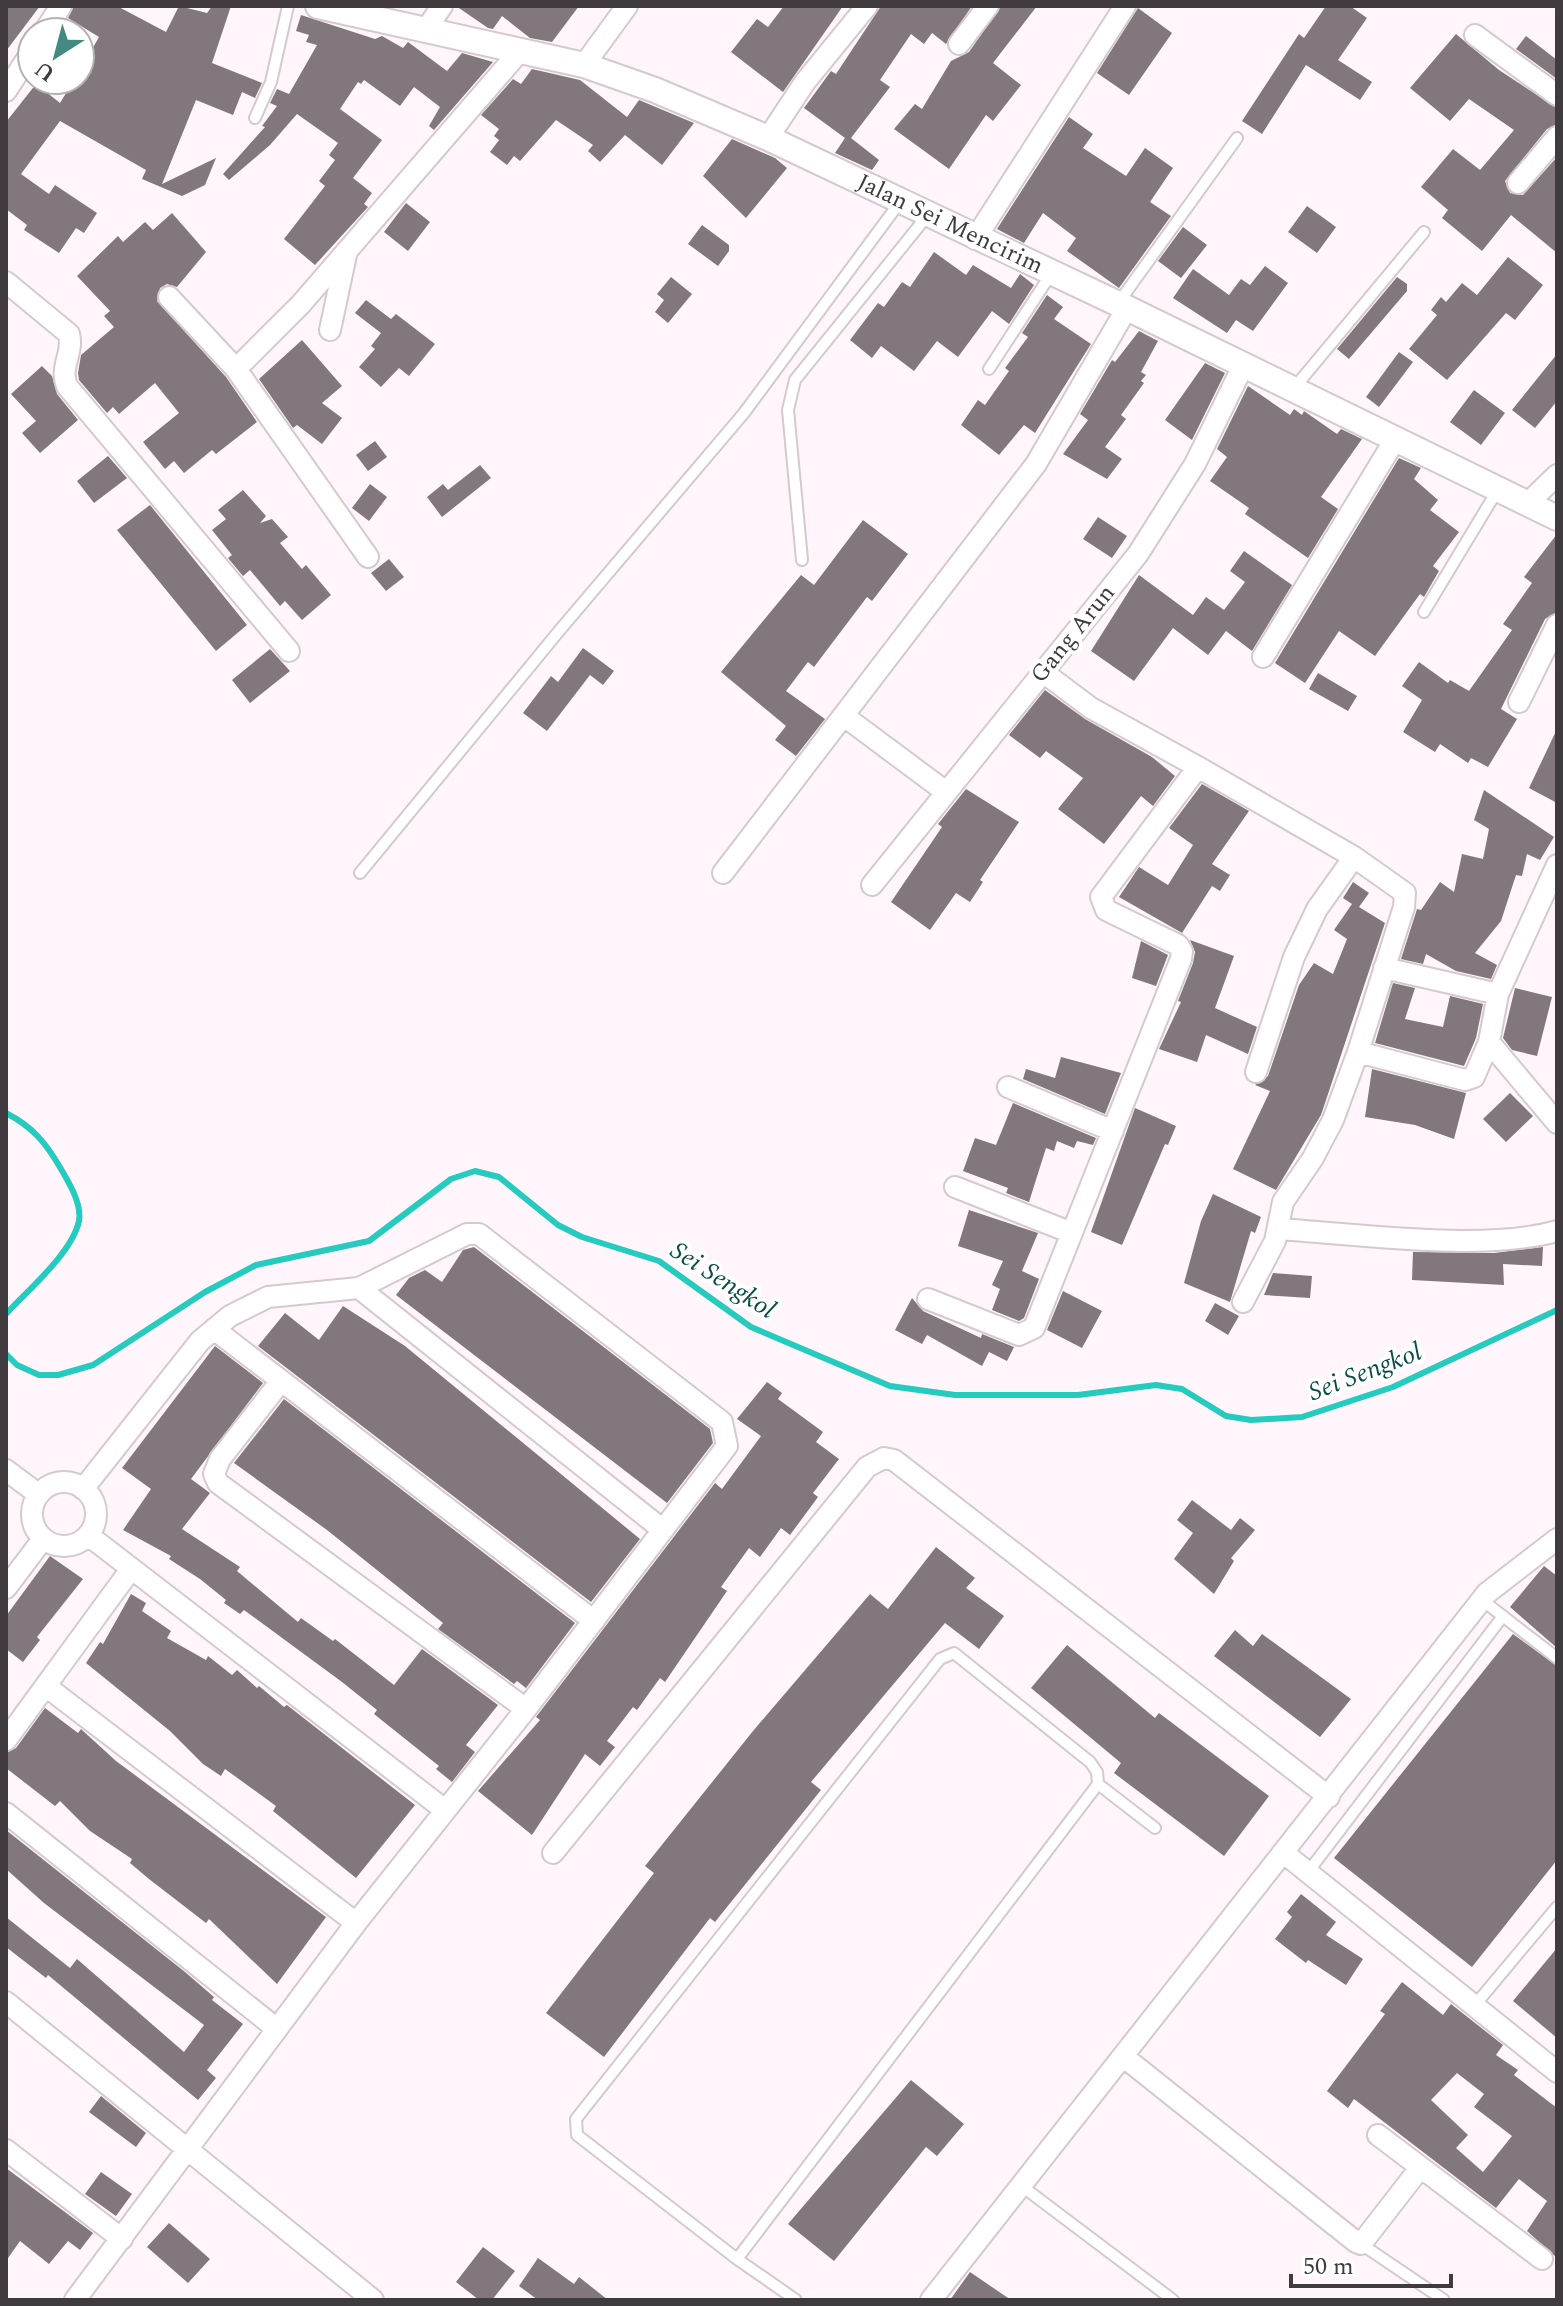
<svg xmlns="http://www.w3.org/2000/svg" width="1563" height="2306" viewBox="0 0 1563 2306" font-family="Spectral,serif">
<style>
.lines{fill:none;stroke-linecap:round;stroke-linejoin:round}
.stream{stroke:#24cbbe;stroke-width:6}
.building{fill:#82777d;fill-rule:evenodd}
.service-casing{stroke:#d5c9cf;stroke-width:14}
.minor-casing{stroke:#d5c9cf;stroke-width:24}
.tertiary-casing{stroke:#d5c9cf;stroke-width:28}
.service{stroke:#fff;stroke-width:10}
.minor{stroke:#fff;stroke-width:20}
.tertiary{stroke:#fff;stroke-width:24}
.labels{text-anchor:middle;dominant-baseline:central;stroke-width:8;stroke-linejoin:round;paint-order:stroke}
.street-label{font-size:24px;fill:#403b3e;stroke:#fff}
.water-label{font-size:26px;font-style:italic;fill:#0b4e49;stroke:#fff}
</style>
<rect width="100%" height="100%" fill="#fff5fa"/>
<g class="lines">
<path class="stream" d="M6 1113C33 1127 46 1143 61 1169 69 1183 82 1204 79 1221 72 1253 28 1290 6 1314
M6 1354 17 1365 39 1375H58L93 1365 205 1292 256 1265 369 1241 451 1179 475 1171 499 1177 558 1225 582 1237 659 1261 751 1327 890 1386 955 1395H1078L1156 1385 1182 1389 1226 1416 1251 1420 1302 1417 1393 1387 1557 1310"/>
</g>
<path class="building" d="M6 6H40L6 51Z
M74 6H117L166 32 179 6 207 13 212 6H231L212 63 262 83 255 98 242 92 233 115 196 100 162 184 216 158 205 185 182 196 142 179 146 170 60 121 21 174 49 194 55 185 97 213 84 233 76 228 59 253 24 230 27 225 6 209V122L36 84 60 103 74 80H80V70L99 37 68 18Z
M456 6H579L552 42 530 38 502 16 493 29 488 28Z
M784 6H843L783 92 731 52 757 19 768 27Z
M881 6H972L946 44 932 33 924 44 911 34 880 80 890 87 851 138 879 160 872 170 835 153 845 138 804 108 831 71 836 74Z
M1001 6H1037L993 63 1021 85 993 121 986 115 949 169 894 129 915 104 922 109 951 61 969 52Z
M1326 6H1350L1367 18 1338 60 1372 82 1360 100 1306 65 1262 134 1242 121 1299 34 1304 38Z
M1138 8 1172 33 1129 95 1097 73Z
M301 15 375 39 382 36 403 48 408 42 447 71 462 53 493 62 434 130 429 126 440 107 414 87 400 106 364 80 361 84 358 82 340 109 382 140 353 178 372 193 364 204 368 207 315 265 284 239 325 186 319 181 335 160 329 155 338 143 297 114 270 145 229 180 223 174 265 127 262 126 277 106 270 103 277 89 289 94 317 45 306 42 309 35 296 31Z
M1456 34 1499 70 1557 108V124L1547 129 1505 181 1510 193 1523 195 1557 157V253L1511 215 1482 251 1442 218 1448 210 1421 187 1453 149 1480 170 1514 130 1469 99 1450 121 1410 88Z
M1526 36 1557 60V79L1516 49Z
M532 69 580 80 627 117 639 100 694 123 662 165 625 135 600 162 588 151 593 145 556 120 520 161 514 156 507 165 490 152 499 140 494 136 499 129 481 115 513 79 521 84Z
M1069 117 1093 134 1083 148 1126 176 1145 148 1173 168 1150 202 1171 216 1119 288 1067 251 1076 238 1043 213 1024 243 997 229Z
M732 139 775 158 787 168 746 218 703 176Z
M406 203 430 222 408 251 384 232Z
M1307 206 1336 227 1317 253 1288 232Z
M172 213 206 252 177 287 167 284 160 288 157 301 226 377 257 422 216 454 212 450 184 473 174 461 165 469 143 442 179 413 155 383 119 414 113 407 107 413 79 380 78 373 81 355 114 327 104 316 110 311 77 276 118 236 123 242 145 222 153 230Z
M702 225 729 245V251L718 266 688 244Z
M1183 227 1207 245 1181 278 1158 261Z
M934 252 966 275 973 265 1011 288 1020 274 1034 285 1009 324 992 311 958 357 937 341 914 371 881 346 872 358 850 340 878 303 884 307 902 282 910 287Z
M1508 257 1543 285 1515 320 1506 313 1447 380 1409 349 1437 315 1431 310 1441 297 1446 302 1462 283 1477 295Z
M1265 266 1288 283 1253 331 1236 320 1227 333 1173 298 1193 269 1229 295 1241 279 1250 285Z
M671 277 692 294 668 323 655 312 664 300 657 294Z
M1397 277 1407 284V291L1349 359 1337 349Z
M1047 295 1063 307 1054 319 1091 344 1035 433 1024 425 999 455 961 425 978 400 985 405 1009 371 1005 368 1028 337 1022 333Z
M366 300 391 319 396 314 435 344 409 376 399 368 381 387 359 367 375 349 371 346 381 333 355 313Z
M1139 331 1158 341 1141 372 1146 375 1141 381 1144 383 1121 415 1126 419 1105 447 1122 459 1107 479 1063 454 1088 420 1080 414 1112 360 1115 362Z
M302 340 342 386 322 403 342 418 322 444 297 425 293 428 259 379Z
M1399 352 1413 362 1379 407 1366 397Z
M1557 354V401L1535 428 1512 410Z
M1205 363 1225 373 1192 440 1165 420Z
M42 366 52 376 57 394 78 420 40 453 22 433 36 421 11 394Z
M1248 386 1290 415 1294 409 1302 415 1304 411 1337 434 1341 429 1362 439 1321 497 1338 509 1308 558 1245 514 1249 508 1210 481 1227 457 1217 449Z
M1474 390 1505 413 1481 445 1450 422Z
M375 441 387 457 368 471 356 455Z
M108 456 127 478 94 503 77 481Z
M1399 458 1421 468 1414 479 1438 500 1430 510 1459 532 1433 566 1439 571 1424 597 1420 594 1375 656 1339 631 1305 683 1275 663Z
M480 465 491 478 442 517 427 497 443 484 448 490Z
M370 484 387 497 369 521 352 508Z
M243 490 266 516 260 523 272 519 288 537 280 543 302 569 306 565 331 595 302 620 285 601 280 606 250 570 243 576 228 558 232 555 212 530 226 519 218 510Z
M150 505 247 625 216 651 117 530Z
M1098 517 1127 536 1112 558 1083 539Z
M863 520 908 554 872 601 867 597 814 667 808 662 786 691 825 719 796 756 775 740 786 726 721 672 801 575 814 585Z
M1557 534V612L1545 619 1501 709 1517 719 1488 767 1471 758 1468 763 1440 744 1435 752 1403 732 1422 700 1402 686 1419 662 1448 683 1450 680 1469 691 1512 630 1503 624 1532 583 1524 577Z
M1244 551 1292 585 1252 651 1226 631 1208 655 1173 628 1134 681 1091 651 1139 575 1193 615 1206 597 1224 610 1245 582 1230 571Z
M389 559 404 577 386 591 371 573Z
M583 648 614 671 603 685 590 675 547 731 523 713 551 676 558 682Z
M270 649 290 671 250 703 232 680Z
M1318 673 1357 696 1348 711 1309 689Z
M1045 690 1085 719 1152 757 1175 776 1153 806 1141 796 1104 844 1058 809 1083 778 1046 751 1040 758 1009 735Z
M1557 729V803L1529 788Z
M1202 784 1249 811 1212 864 1230 875 1220 891 1212 886 1182 933 1119 897 1139 867 1168 885 1193 845 1169 828Z
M966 789 1019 822 980 880 983 882 970 902 956 893 930 930 891 902 942 827 938 824Z
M1484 790 1554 837 1540 860 1527 854 1522 876 1516 875 1501 921 1475 953 1497 965 1491 979 1456 971 1426 954 1423 964 1401 959 1417 909 1421 910 1440 882 1454 892 1462 854 1483 859 1489 829 1474 820Z
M1353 882 1369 893 1359 907 1385 923 1321 1115 1276 1190 1233 1169 1270 1091 1255 1085 1268 1076 1299 985 1314 963 1333 974 1347 939 1334 930 1352 904 1343 898Z
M1190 940 1234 956 1215 1008 1257 1027 1248 1054 1206 1035 1197 1062 1159 1049 1181 1002 1178 1001 1193 963 1195 952Z
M1141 941 1168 955 1156 986 1132 978Z
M1393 983 1415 988 1405 1019 1443 1027 1450 996 1483 1004 1476 1038 1464 1066 1375 1043Z
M1515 988 1552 997 1537 1056 1512 1050 1503 1038Z
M1061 1057 1121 1073 1105 1114 1023 1079 1026 1069 1055 1078Z
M1372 1069 1466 1093 1454 1139 1415 1125 1365 1117Z
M1510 1093 1533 1116 1506 1142 1483 1119Z
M1013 1103 1096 1138 1093 1145 1077 1141 1074 1148 1057 1141 1054 1151 1046 1148 1029 1202 1006 1193 1008 1188 963 1171 975 1138 996 1145Z
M1135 1108 1176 1126 1168 1145 1165 1144 1122 1245 1091 1232Z
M1213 1194 1261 1217 1255 1233 1251 1231 1230 1302 1184 1283 1201 1221Z
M969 1210 1038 1233 1022 1271 1039 1279 1024 1318 1019 1321 992 1310 1000 1289 992 1285 1003 1261 958 1246Z
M474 1247 710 1429 713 1443 667 1503 396 1295 409 1278 425 1270 442 1282 463 1250Z
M1543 1247 1542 1266 1503 1264 1504 1285 1412 1280 1413 1252 1494 1253Z
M1273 1273 1312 1276 1310 1298 1264 1295Z
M1063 1291 1102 1311 1082 1348 1047 1330Z
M912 1298 923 1311 981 1338 982 1334 1014 1347 1007 1361 989 1352 982 1366 927 1335 922 1344 895 1330Z
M1215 1303 1239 1316 1228 1335 1205 1321Z
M343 1306 405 1346 640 1539 591 1602 258 1346 285 1313 319 1340Z
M215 1346 263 1383 191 1479 210 1493 182 1529 240 1567 237 1571 298 1622 301 1618 333 1641 335 1639 394 1685 422 1649 498 1705 466 1745 475 1752 452 1782 436 1769 439 1766 374 1714 377 1710 342 1682 244 1610 240 1614 224 1603 226 1600 200 1579 169 1559 171 1556 123 1530 151 1489 122 1468Z
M767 1382 782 1393 778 1399 823 1432 816 1442 839 1459 813 1493 818 1497 790 1535 781 1528 760 1557 749 1548 721 1587 727 1591 665 1682 660 1678 637 1710 633 1707 607 1741 615 1747 600 1766 585 1754 532 1835 478 1791 540 1720 536 1717 715 1483 722 1489 761 1436 737 1419Z
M284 1399 575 1623 526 1688 517 1681 514 1684 438 1629 443 1623 327 1530 234 1463Z
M1192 1500 1231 1530 1240 1518 1255 1530 1231 1558 1234 1561 1214 1594 1174 1559 1193 1533 1177 1520Z
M936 1547 975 1578 966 1588 1004 1616 979 1649 945 1623 811 1782 821 1790 715 1922 710 1918 604 2057 546 2013 654 1873 645 1866 753 1731 870 1594 888 1609Z
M50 1556 83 1579 37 1637 40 1640 23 1662 6 1649V1616Z
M1544 1566 1557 1576V1648L1510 1607Z
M131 1594 146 1603 142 1611 171 1631 167 1638 206 1660 208 1656 232 1675 237 1670 257 1688 259 1686 284 1707 287 1705 415 1805 356 1878 273 1811 276 1806 225 1769 221 1776 203 1764 170 1731 86 1663 100 1642 103 1644Z
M1235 1630 1253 1646 1262 1634 1351 1699 1320 1737 1214 1656Z
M1513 1634 1557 1666V1860L1472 1967 1334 1858Z
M1067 1645 1155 1718 1159 1713 1269 1796 1224 1856 1114 1773 1121 1763 1031 1688Z
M45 1708 78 1733 81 1729 116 1761 326 1917 277 1984 209 1919 206 1923 149 1879 130 1863 132 1859 90 1831 60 1801 55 1806 6 1768V1753L16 1748Z
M6 1830 185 1972 214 1997 212 2000 243 2024 207 2070 216 2078 198 2100 48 1975 46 1978 6 1947V1917L70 1968 77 1959 184 2052 204 2025 44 1903 6 1869Z
M1301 1894 1336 1922 1326 1935 1363 1959 1346 1985 1308 1960 1306 1963 1275 1939 1292 1917 1287 1912Z
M1557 1948V2038L1513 2001Z
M1402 1982 1443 2015 1451 2004 1503 2045 1496 2055 1518 2070 1514 2075 1557 2108V2258L1527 2231 1547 2201 1519 2179 1496 2208 1354 2099 1348 2108 1327 2091 1385 2014 1380 2011ZM1457 2073 1484 2094 1474 2107 1512 2136 1483 2172 1456 2148 1468 2135 1431 2100Z
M911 2080 964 2124 937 2156 926 2147 834 2261 788 2224Z
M101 2096 146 2133 136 2147 89 2112Z
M6 2168 93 2233 80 2250 68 2241 49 2264 20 2241 6 2261Z
M101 2172 132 2194 116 2216 85 2194Z
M169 2223 210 2259 188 2283 147 2247Z
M483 2247 515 2271 492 2300H479L456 2282Z
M538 2258 574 2284 579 2277 608 2300H538L519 2286Z
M970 2272 1011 2300H950Z"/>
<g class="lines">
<g class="service-casing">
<path id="service" d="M255 118 271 82 288 6
M1119 302 1237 138
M989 369 1051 274
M1295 387 1424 232
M802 560 788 410 795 380 927 216
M1424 612 1497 491
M360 873 559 631 744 413 900 202
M1482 1600 1557 1658
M1098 1784 1155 1828
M1308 1872 1503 1616
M1475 2005 1557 1907
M1023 2187 1173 2300
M1361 2244 1444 2300
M737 2259 1098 1784 1097 1772 1090 1762 954 1653 940 1659 576 2119 577 2135 737 2259 796 2300"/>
</g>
<g class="minor-casing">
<path id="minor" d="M425 31 442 6
M44 32 61 6
M1475 35 1557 95
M959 44 988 6
M584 65 627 6
M6 91 32 51
M768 138 805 82 867 6
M1518 183 1557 137
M975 239 1125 6
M6 282 69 334C74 353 59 367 67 386L289 651
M169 297 236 369 368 557
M330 330 346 255
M236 369 301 304 520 51
M1527 504 1557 475
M1263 657 1396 438
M1519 702 1557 625
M844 716 946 792
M1198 767 1354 857 1405 893 1404 907 1358 1052 1465 1080 1474 1077 1489 1042
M1557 865 1498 994 1489 1042 1557 1123
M723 873 1036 464 1127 308
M872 885 1138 554 1195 464 1244 364
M1384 968 1498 994
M1256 1072 1294 957 1317 909 1354 857
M1008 1087 1113 1131
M955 1187 1072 1233
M1278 1229C1357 1234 1483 1252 1557 1231
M359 1288 663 1530
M928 1299 1019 1335 1034 1328 1181 959 1182 951 1178 945 1106 910 1101 897 1198 767 1091 708 1043 672
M1243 1302 1275 1241 1283 1202 1313 1158 1333 1120 1358 1052
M214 1329 594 1621
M281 1381 220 1459 214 1474 218 1483 526 1709
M6 1470 38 1494
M32 1514a32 32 0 1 1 64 0a32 32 0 1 1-64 0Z
M88 1535 445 1810
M6 1588 43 1539
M47 1687 356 1923
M6 1740 131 1569
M6 1813 277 2029
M553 1853 867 1467 884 1458 894 1460 1329 1797
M1285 1854 1557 2072
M6 2002 373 2300
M1124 2057 1356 2242 1361 2244 1420 2168
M1378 2135 1542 2259
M6 2150 122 2239
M75 2300 356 1923 526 1709 727 1446 722 1422 479 1234H467L359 1288 268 1297 230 1316 200 1341 83 1489
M931 2300 1487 1593 1557 1539"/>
</g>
<g class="tertiary-casing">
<g id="tertiary">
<path id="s1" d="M318 6 584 65 655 90 768 138 1127 308 1557 518"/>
</g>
</g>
<use href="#service" class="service"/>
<use href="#minor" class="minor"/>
<use href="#tertiary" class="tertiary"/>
</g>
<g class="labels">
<g class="street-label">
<text stroke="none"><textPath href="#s1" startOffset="672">Jalan Sei Mencirim</textPath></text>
<text transform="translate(1073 634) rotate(-51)">Gang Arun</text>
</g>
<g class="water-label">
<text transform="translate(723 1280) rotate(33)">Sei Sengkol</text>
<text transform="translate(1365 1372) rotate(-21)">Sei Sengkol</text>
</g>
</g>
<rect width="1563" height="2306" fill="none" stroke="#403b3e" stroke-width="16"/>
<g transform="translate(56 56) rotate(216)"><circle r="38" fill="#ffffff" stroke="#b3b1b2" stroke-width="2"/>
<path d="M0-6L14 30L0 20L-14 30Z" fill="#448a83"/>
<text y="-12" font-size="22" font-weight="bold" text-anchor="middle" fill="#403b3e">U</text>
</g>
<path d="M1291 2274v12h160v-12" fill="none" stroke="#403b3e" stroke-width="4"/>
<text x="1303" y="2274" font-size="24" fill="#403b3e" stroke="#ffffff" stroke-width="6" paint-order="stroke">50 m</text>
</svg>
